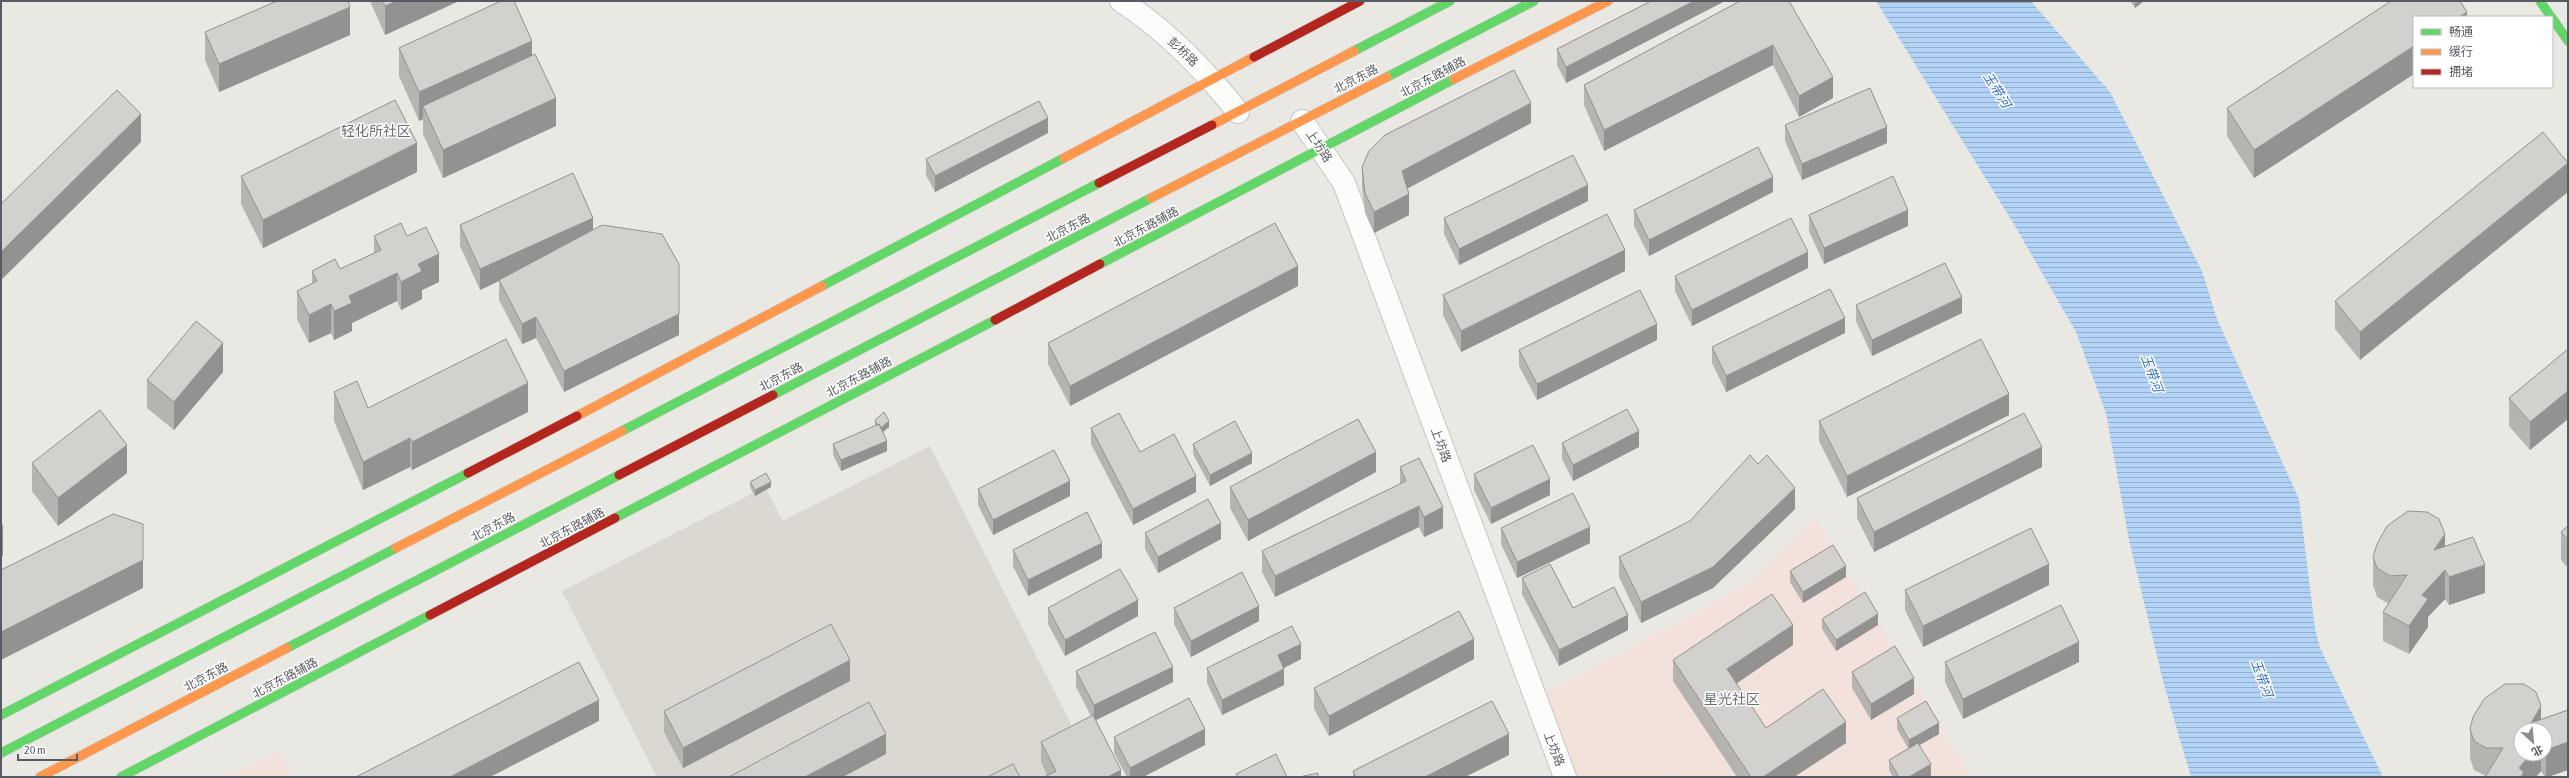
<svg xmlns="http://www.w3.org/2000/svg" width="2569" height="778" viewBox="0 0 2569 778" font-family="'Asap Condensed','Noto Sans SC',sans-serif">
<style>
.education{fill:#dad8d0}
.medical{fill:#f3e2dc}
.water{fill:url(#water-rules)}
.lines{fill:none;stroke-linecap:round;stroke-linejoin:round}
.street-casing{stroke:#c5c6c4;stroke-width:24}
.fast-casing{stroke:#c6c7c6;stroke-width:10}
.slow-casing{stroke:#c6c7c6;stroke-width:10}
.jam-casing{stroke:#c6c7c6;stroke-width:10}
.street{stroke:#fcfcfb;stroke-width:22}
.fast{stroke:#63d668;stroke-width:9}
.slow{stroke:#ff974d;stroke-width:9}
.jam{stroke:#b3261e;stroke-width:9}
.wall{fill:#b5b4b0;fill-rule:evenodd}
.shaded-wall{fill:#939290}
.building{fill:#d2d1cd;stroke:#939290}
.labels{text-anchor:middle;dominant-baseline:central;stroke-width:3;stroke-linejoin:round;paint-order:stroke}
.street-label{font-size:12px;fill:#585b61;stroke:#fff}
.water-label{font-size:13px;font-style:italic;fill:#3972c9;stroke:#fff}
.quarter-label{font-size:14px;fill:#696d73;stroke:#fff}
</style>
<defs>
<pattern id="water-rules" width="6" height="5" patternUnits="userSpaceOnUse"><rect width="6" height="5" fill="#b3d4f6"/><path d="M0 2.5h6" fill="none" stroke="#94afcb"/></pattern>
</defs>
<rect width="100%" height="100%" fill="#e9e8e2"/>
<path class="education" d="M930 446 1098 777H657L562 591 765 487 783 521Z"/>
<path class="medical" d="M1815 519 1972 777H1687L1680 773 1670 777H1579L1545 693 1745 586Z
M280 750 293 777H225Z"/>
<path class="water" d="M1876 1H2031L2110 92 2202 271 2217 319 2299 499 2315 628 2320 648 2383 777H2191L2164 685 2129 540 2106 413 2076 332 2015 226Z"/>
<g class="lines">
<g class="street-casing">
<path id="street" d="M1121 1C1166 30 1204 69 1238 112
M1302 121 1344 183 1565 777"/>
</g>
<g class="fast-casing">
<path id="fast" d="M2540 1 2551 17
M2552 18 2568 41
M1354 51 1450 1
M1387 77 1534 1
M1100 264 1454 79
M822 286 1064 158
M773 395 1151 198
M622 431 1099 183
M615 518 995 320
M287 648 619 475
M1 715 468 473
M1 753 396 548
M121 777 430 615"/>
</g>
<g class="slow-casing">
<path id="slow" d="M1454 79 1608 1
M1212 125 1354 51
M1064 158 1254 57
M1151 198 1387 77
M577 416 822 286
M396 548 622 431
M40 777 287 648"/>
</g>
<g class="jam-casing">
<path id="jam" d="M1254 57 1360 1
M1099 183 1212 125
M995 320 1100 264
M468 473 577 416
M619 475 773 395
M430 615 615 518"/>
</g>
<use href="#street" class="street"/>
<use href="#fast" class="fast"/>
<use href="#slow" class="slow"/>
<use href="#jam" class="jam"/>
</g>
<path class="wall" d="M370 1H459L385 35Z
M1651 1H1725L1566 83 1557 65V49Z
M1740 1 1833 98 1799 117 1773 65 1604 151 1584 105V85Z
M2130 1H2144L2135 8Z
M2391 1H2460L2467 12V17H2414V74L2254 178 2227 136V108Z
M205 32 350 35 219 92 205 60Z
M399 48 532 56 556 126 443 178 423 134V119L419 121 399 76Z
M1531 123 1407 189 1409 215 1374 233 1365 213 1362 188V167Z
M1785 125 1887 143 1802 180 1785 141Z
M2543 132 2360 360 2335 329V301Z
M1048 133 935 192 926 175V159Z
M141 142 2 279 1 278V204Z
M417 172 263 248 241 204V176Z
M1773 192 1649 256 1634 226V210Z
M1588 201 1459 265 1444 234V218Z
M1809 215 1908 226 1824 264 1809 231Z
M460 225 593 229 679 335 564 392 536 338 522 344 499 300V281L480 290 460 246Z
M374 236H407L439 282 422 290V299L401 310 397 301 352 323V331L334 340 331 333 309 343 297 319V291L312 284V271L340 269 374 253Z
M1808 268 1692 326 1675 291V276Z
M1625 271 1461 352 1443 315V295Z
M1298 286 1070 406 1048 364V343Z
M1856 305 1962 313 1872 356 1856 321Z
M1845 333 1726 392 1712 363V347Z
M1657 340 1537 400 1519 366V350Z
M2568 349V419L2530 450 2509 426V398Z
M223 372 174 430 147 408V380Z
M334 392 368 408 528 412 412 470 410 467 363 490 334 421Z
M2009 415 1847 497 1819 441V421Z
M875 420 889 427 883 432 887 451 841 471 833 455V444L875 426Z
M1091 428 1140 452 1196 492 1133 525 1091 444Z
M1562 443 1639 447 1573 481 1562 459Z
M1193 444 1252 463 1210 486 1193 454Z
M32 463 127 473 58 526 32 491Z
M1758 464 1795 509 1713 588 1641 623 1619 577V557L1690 521Z
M1400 467 1443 528 1424 537 1419 527 1275 597 1262 572V551L1400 484Z
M2042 467 1874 552 1857 518V498Z
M1376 472 1248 541 1230 508V487Z
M1474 474 1550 495 1491 524 1474 490Z
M750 482 771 487 755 496 750 487Z
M978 489 1070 496 993 535 978 505Z
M2568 526V568L2561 560V532Z
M1501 528 1590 543 1517 578 1501 544Z
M1145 533 1221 539 1158 573 1145 549Z
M2445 547 2485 593 2449 605 2445 599 2428 617V627L2409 654 2383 641V612L2389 604 2377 597 2373 585V557Z
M1013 550 1102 558 1028 596 1013 566Z
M1790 571 1846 577 1803 603 1790 582Z
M1522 578 1573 608 1628 630 1559 666 1522 594Z
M2049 585 1923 647 1905 610V590Z
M1048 608 1138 616 1065 656 1048 624Z
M1174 608 1259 621 1191 657 1174 624Z
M1822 619 1878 625 1836 651 1822 629Z
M1793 645 1736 683 1766 728 1846 743 1794 777H1737L1673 681V660Z
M1301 659 1284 668V685L1222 715 1207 683V668Z
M1474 659 1329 736 1314 709V688Z
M1945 662H2079L1963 719 1945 682Z
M1076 671 1173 682 1096 720 1121 777 1047 775 1041 762V742L1091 716 1076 687Z
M1852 672 1914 694 1871 720 1852 688Z
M850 681 683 768 664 732V711Z
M2568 710 2548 777H2545L2541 771 2486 776 2474 770 2470 758V729L2541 719ZM2545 730V754H2521Z
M1897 718 1939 734 1920 745 1931 775 1928 777H1893L1889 770V760L1908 748 1897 729Z
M1114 737 1205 745 1143 777H1127L1114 753Z
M1509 755 1465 777H1353V771Z"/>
<path class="shaded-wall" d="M397 1H459L385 35V6Z
M1694 1H1725L1566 83V67Z
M2135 1H2144L2135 8Z
M350 7V35L219 92V64Z
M2467 12V17H2459Z
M532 41V69L423 106V119L419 121V92Z
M1773 45V65L1604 151V130Z
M2414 46V74L2254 178V150Z
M1833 77V98L1799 117V96Z
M556 98V126L443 178V150Z
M1531 103V123L1402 191V171Z
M141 114V142L2 279V251Z
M1048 118V133L935 192V176Z
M1887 127V143L1802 180V164Z
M417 143V172L263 248V220Z
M2568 163V192L2360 360V332Z
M1773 177V192L1649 256V240Z
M1588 185V201L1459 265V249Z
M1409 194V215L1374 233V212Z
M1908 210V226L1824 264V248Z
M593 218V238L499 280V281L480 290V269Z
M1625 250V271L1461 352V331Z
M1808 252V268L1692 326V310Z
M439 254V282L422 290V299L401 310V282L418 264Z
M1298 266V286L1070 406V386Z
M397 273V301L352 323V331L334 340V311L349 296Z
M1962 297V313L1872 356V340Z
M331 304V333L309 343V315Z
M679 314V335L564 392V371Z
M536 317V338L522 344V324Z
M1845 318V333L1726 392V376Z
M1657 324V340L1537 400V384Z
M223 343V372L174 430V402Z
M528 383V412L412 470V442Z
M2568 391V419L2530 450V422Z
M2009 394V415L1847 497V476Z
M889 421V427L879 435V429Z
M1639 431V447L1573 481V465Z
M410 438V467L363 490V462Z
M887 441V451L841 471V460Z
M127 445V473L58 526V498Z
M2042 447V467L1874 552V532Z
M1376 452V472L1248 541V520Z
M1252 453V463L1210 486V475Z
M1196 476V492L1133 525V509Z
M1550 479V495L1491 524V508Z
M1070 481V496L993 535V520Z
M771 482V487L755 496V490Z
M1795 488V509L1713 588 1641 623V602Z
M1419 506V527L1275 597V576Z
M1443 507V528L1424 537V517Z
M1221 523V539L1158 573V557Z
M1590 527V543L1517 578V562Z
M3 528V556L1 557V529Z
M2445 534V562L2434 550Z
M1102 543V558L1028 596V580Z
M143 560V588L1 660V632Z
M2049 564V585L1923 647V626Z
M2485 565V593L2449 605V577Z
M1846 566V577L1803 603V592Z
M2445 570V599L2428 617V627L2409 654V626L2422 595Z
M1138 600V616L1065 656V640Z
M1259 606V621L1191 657V641Z
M1878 614V625L1836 651V640Z
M1628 615V630L1559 666V650Z
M1793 625V645L1727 690V669Z
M1474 639V659L1329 736V716Z
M2079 642V662L1963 719V699Z
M1301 644V659L1278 671V655Z
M850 660V681L683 768V748Z
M1173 667V682L1094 721V705Z
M1284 669V685L1222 715V700Z
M1914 678V694L1871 720V704Z
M599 700V721L490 777H450Z
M2541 706V730L2531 723Z
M1846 722V743L1794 777H1763Z
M1939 723V734L1909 751V740Z
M1205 729V745L1143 777H1130V768Z
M886 734V754L843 777H805Z
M1509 734V755L1465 777H1425Z
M2568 742V770L2548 777H2546V750Z
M2531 754H2541V771L2536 777H2519V768Z
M1931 764V775L1928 777H1909Z
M1121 770V777H1108Z"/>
<path class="building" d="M277 1H348L350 7 219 64 205 32Z
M383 1H397L385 6Z
M501 1H514L532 41 419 92 399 48Z
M1651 1H1694L1566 67 1557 49Z
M1740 1H1789L1833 77 1799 96 1773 45 1604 130 1584 85Z
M2391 1H2460L2467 12 2459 17H2414V46L2254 150 2227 108Z
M535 54 556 98 443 150 423 106Z
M1514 70 1531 103 1402 171 1409 194 1374 212 1365 193 1362 167 1369 151 1385 135Z
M1870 88 1887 127 1802 164 1785 125Z
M117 90 141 114 2 251 1 250V204Z
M395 100 417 143 263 220 241 176Z
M1039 101 1048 118 935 176 926 159Z
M2543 132 2568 163 2360 332 2335 301Z
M1758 147 1773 177 1649 240 1634 210Z
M1573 155 1588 185 1459 249 1444 218Z
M573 173 593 218 480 269 460 225Z
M1893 176 1908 210 1824 248 1809 215Z
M1607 214 1625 250 1461 331 1443 295Z
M1791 218 1808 252 1692 310 1675 276Z
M401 223 407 236 426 227 439 254 418 264 422 271 401 282 397 273 349 296 352 303 334 311 331 304 309 315 297 291 317 281 312 271 335 259 340 269 381 250 374 236Z
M1275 223 1298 266 1070 386 1048 343Z
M602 225 662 234 679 264V314L564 371 536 317 522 324 499 280Z
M1945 263 1962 297 1872 340 1856 305Z
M1830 289 1845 318 1726 376 1712 347Z
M1640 290 1657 324 1537 384 1519 350Z
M196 321 223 343 174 402 147 380Z
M506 339 528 383 412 442 410 438 363 462 334 392 357 381 368 408Z
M1981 339 2009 394 1847 476 1819 421Z
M2568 349V391L2530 422 2509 398Z
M1627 409 1639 431 1573 465 1562 443Z
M100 410 127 445 58 498 32 463Z
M884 412 889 421 881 428 879 424 877 425 875 420Z
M1119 413 1140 452 1174 434 1196 476 1133 509 1091 428Z
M2024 413 2042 447 1874 532 1857 498Z
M1358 419 1376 452 1248 520 1230 487Z
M1235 421 1252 453 1210 475 1193 444Z
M879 424 887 441 841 460 833 444Z
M1533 445 1550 479 1491 508 1474 474Z
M1054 450 1070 481 993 520 978 489Z
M1750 455 1758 464 1767 455 1795 488 1713 567 1641 602 1619 557 1690 521Z
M1419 458 1443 507 1424 517 1419 506 1275 576 1262 551 1406 481 1400 467Z
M766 473 771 482 755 490 750 482Z
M1573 493 1590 527 1517 562 1501 528Z
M1208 499 1221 523 1158 557 1145 533Z
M2408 511 2427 512 2439 519 2445 534 2434 550 2473 537 2485 565 2449 577 2445 570 2422 595 2428 599 2409 626 2383 612 2407 575 2390 576 2377 568 2373 557 2377 544 2387 526Z
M1087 512 1102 543 1028 580 1013 550Z
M113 514 143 524V560L1 632V570Z
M1 522 3 528 1 529Z
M2568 526V540L2561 532Z
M2031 528 2049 564 1923 626 1905 590Z
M1833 545 1846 566 1803 592 1790 571Z
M1550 564 1573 608 1614 587 1628 615 1559 650 1522 578Z
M1120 569 1138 600 1065 640 1048 608Z
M1242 572 1259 606 1191 641 1174 608Z
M1865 592 1878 614 1836 640 1822 619Z
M1772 594 1793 625 1727 669 1766 728 1823 689 1846 722 1763 777H1751L1673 660Z
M2061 605 2079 642 1963 699 1945 662Z
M1459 611 1474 639 1329 716 1314 688Z
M831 624 850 660 683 748 664 711Z
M1292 626 1301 644 1278 655 1284 669 1222 700 1207 668Z
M1155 632 1173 667 1094 705 1076 671Z
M1895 646 1914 678 1871 704 1852 672Z
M579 662 599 700 450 777H356Z
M2505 684H2524L2536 692 2541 706 2531 723 2568 710V742L2546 750 2545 749V730H2521V754H2531L2519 768 2524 772 2521 777H2485L2503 748H2486L2474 741 2470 729 2473 717 2484 699Z
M1189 698 1205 729 1130 768 1114 737Z
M1492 701 1509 734 1425 777H1356L1353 771Z
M1926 701 1939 723 1909 740 1897 718Z
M869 702 886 734 805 777H729Z
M1093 715 1121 770 1108 777H1044L1056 771 1041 742Z
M1918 743 1931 764 1909 777H1899L1889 760Z
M1276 754 1287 777H1238L1236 774Z
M1013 764 1020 777H987Z
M1318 773V777H1299Z"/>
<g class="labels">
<g class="street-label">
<text transform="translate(1183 52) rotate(43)">彭桥路</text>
<text transform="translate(1433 77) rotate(-28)">北京东路辅路</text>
<text transform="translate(1356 79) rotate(-27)">北京东路</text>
<text transform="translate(1319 146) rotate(56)">上坊路</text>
<text transform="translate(1146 227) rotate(-28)">北京东路辅路</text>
<text transform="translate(1068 228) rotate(-27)">北京东路</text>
<text transform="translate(781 377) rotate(-28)">北京东路</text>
<text transform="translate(859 377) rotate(-28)">北京东路辅路</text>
<text transform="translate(1441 445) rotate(70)">上坊路</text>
<text transform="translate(493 527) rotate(-28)">北京东路</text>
<text transform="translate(572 528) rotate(-28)">北京东路辅路</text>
<text transform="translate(206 677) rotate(-28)">北京东路</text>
<text transform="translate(285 678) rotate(-28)">北京东路辅路</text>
<text transform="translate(1554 749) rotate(69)">上坊路</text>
</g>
<g class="water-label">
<text transform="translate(1997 90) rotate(58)">玉带河</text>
<text transform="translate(2152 373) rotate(70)">玉带河</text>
<text transform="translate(2262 678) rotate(70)">玉带河</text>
</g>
<g class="quarter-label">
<text x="376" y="131">轻化所社区</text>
<text x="1732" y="699">星光社区</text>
</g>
</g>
<rect width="2569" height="778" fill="none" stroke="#585b61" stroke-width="4"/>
<rect x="2413" y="16" width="140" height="72" fill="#ffffff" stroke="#bcbdc0"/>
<rect x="2421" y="29" width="20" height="6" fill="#63d668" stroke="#bcbdc0"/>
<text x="2449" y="36" font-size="12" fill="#585b61">畅通</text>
<rect x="2421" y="49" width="20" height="6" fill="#ff974d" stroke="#bcbdc0"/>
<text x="2449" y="56" font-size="12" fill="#585b61">缓行</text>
<rect x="2421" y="69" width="20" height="6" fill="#b3261e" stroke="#bcbdc0"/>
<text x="2449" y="76" font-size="12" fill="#585b61">拥堵</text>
<g transform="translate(2533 742) rotate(153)"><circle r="19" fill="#ffffff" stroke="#bcbdc0"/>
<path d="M0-3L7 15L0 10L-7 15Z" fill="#8b8c8e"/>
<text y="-6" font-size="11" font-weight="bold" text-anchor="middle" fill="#585b61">北</text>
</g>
<path d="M18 754v6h59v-6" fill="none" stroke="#585b61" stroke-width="2"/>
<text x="24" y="754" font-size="12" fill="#585b61" stroke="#ffffff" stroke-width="3" paint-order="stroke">20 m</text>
</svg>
